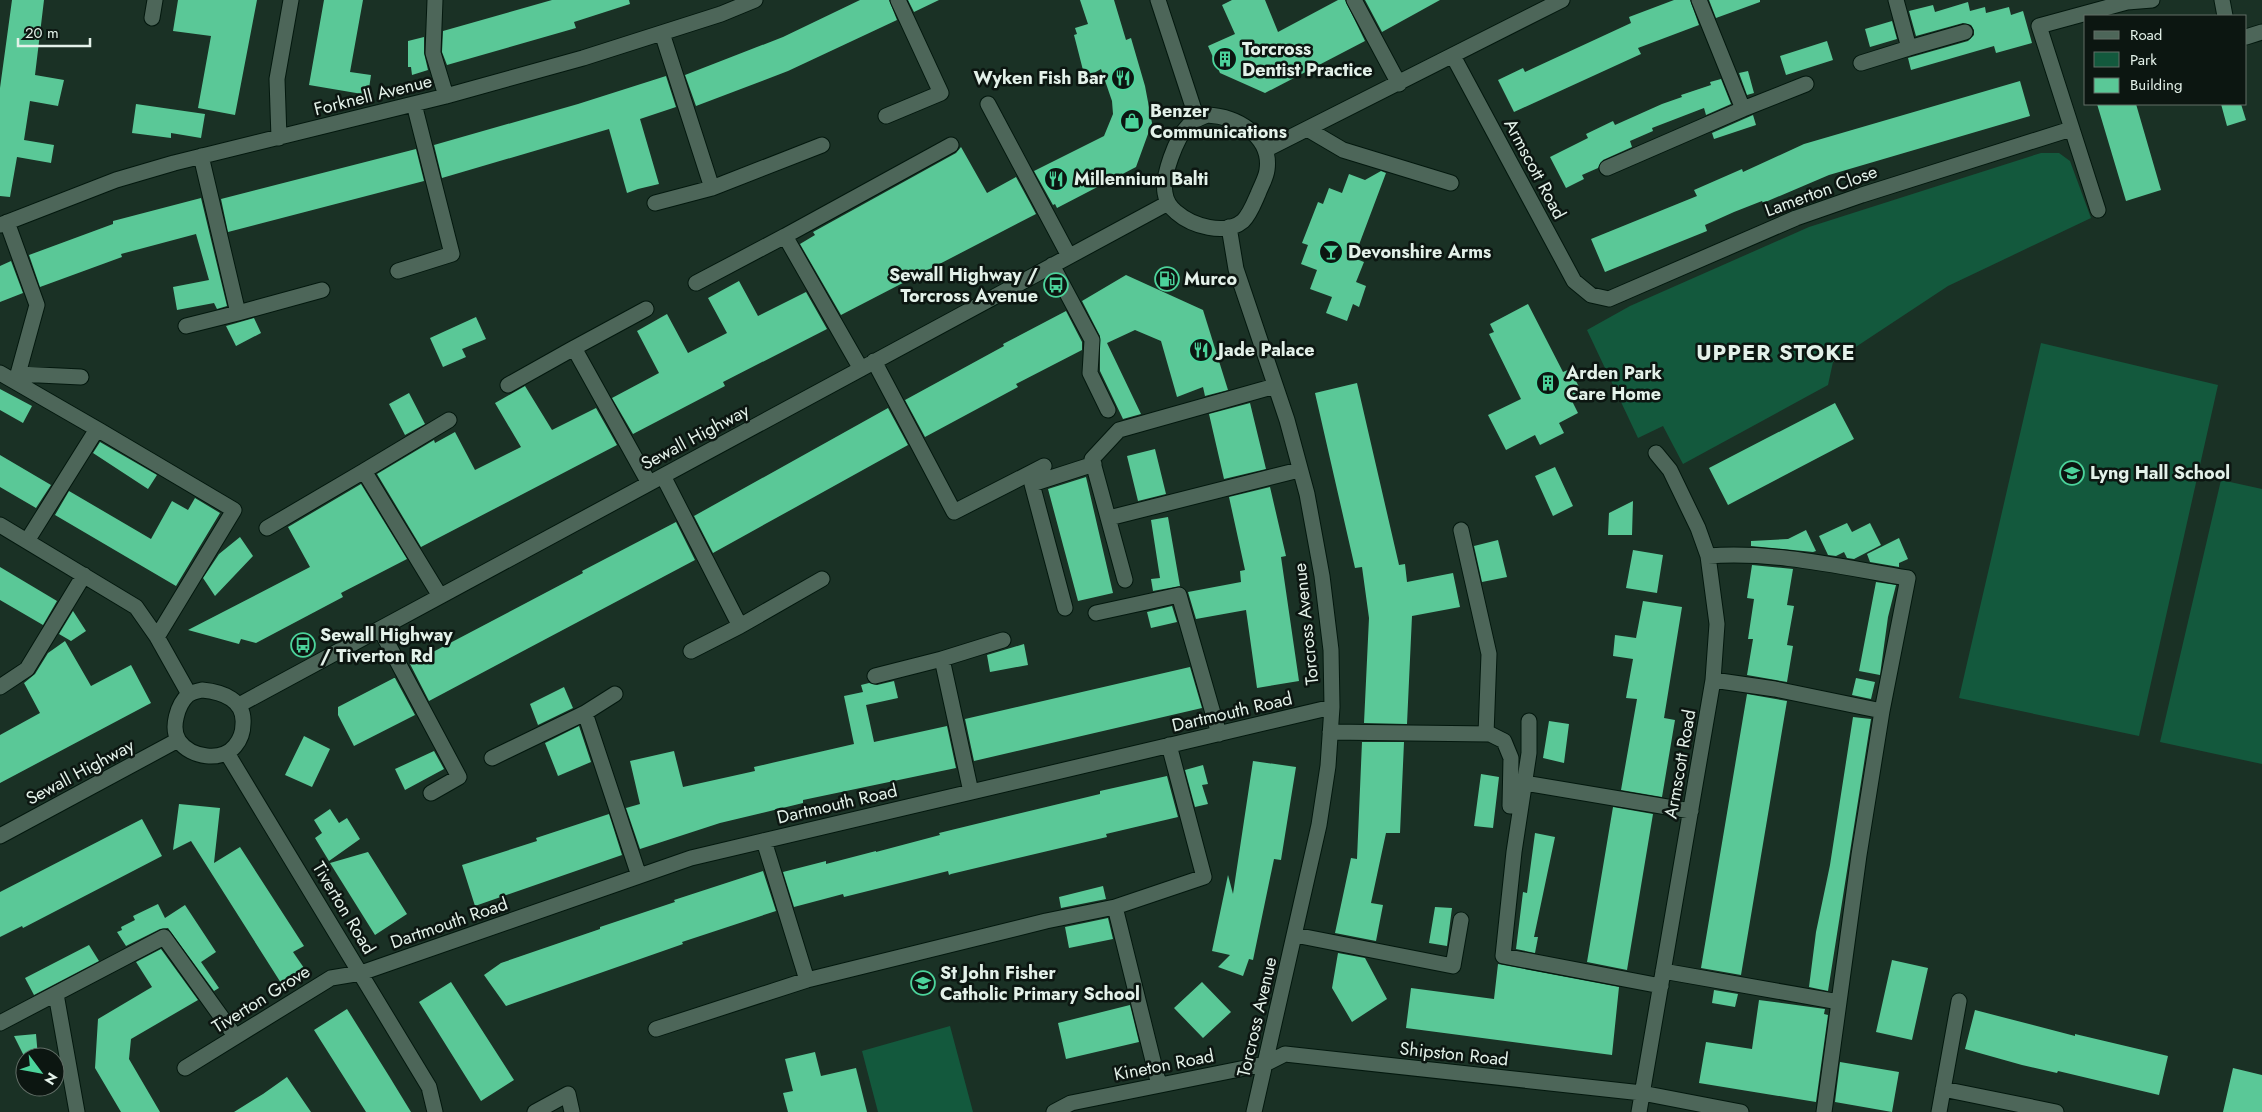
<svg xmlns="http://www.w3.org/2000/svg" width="2262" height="1112" viewBox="0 0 2262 1112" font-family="Jost,sans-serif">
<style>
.green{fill:#13593d}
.building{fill:#5ac897}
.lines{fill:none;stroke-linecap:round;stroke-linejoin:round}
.minor-casing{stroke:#03180e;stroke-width:17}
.minor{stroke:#4d6659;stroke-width:15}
.labels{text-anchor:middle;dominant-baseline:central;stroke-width:5;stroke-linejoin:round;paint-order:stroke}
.poi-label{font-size:18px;font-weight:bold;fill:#e3f1e9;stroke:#0c1611;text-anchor:start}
.street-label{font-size:18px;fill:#e3f1e9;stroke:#0c1611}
.district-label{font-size:22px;font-weight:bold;letter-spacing:1px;fill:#e3f1e9;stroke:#0c1611}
</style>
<rect width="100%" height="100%" fill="#1a3125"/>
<path class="green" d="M2041 153H2059L2070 161 2091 218 1948 286 1833 362 1828 385 1683 464 1663 426 1638 438 1587 330 1630 306 1809 227Z
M2041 343 2218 385 2139 736 1959 698Z
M2221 480 2262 489V764L2160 742Z
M950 1026 973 1112H878L862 1051Z"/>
<path class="building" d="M12 0H44L35 75 64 80 58 106 30 101 24 140 54 145 51 163 17 157 10 197 0 196V88Z
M178 0H257L235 115 198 108 211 36 173 31Z
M324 0H363L350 72 371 75 368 95 309 85Z
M552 0H629L630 4 574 22 576 28 447 65 442 52 443 31Z
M860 0H889L897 20 788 71 696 106 685 75 783 37Z
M908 0H939L914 12Z
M1080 0H1114L1126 40 1131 38 1145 86 1152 123 1136 167 1057 208 1055 204 1053 205 1034 171 1104 136 1113 114 1112 101 1101 69 1085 78 1074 35 1077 34 1075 28 1088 24Z
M1232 0H1265L1278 32 1338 0H1345L1365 41 1265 93 1220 73 1208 46 1235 34 1222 5Z
M1365 0H1440L1382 32Z
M1674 0H1690L1699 25 1638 48 1641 54 1514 112 1498 80 1523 68 1525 72 1631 23 1629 17Z
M1709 0H1760V2L1716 18Z
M1968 2 1970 11 1985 7 1986 13 2009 7 2011 15 2023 11 2032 43 1996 53 1994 46 1911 70 1908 58 1968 41 1974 35V30L1971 25 1963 23 1916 36 1909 11 1933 5 1935 12Z
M1892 21 1897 39 1870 47 1865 29Z
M424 37V53L428 70 412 75 411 67H408V41Z
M1827 41 1833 60 1786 75 1780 56Z
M1748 71 1754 93 1747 95 1739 73Z
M666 76 676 107 640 119 659 184 638 189 627 193 609 129 442 178 434 145 578 104Z
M1721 79 1731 104 1706 115 1704 108 1652 128 1653 131 1630 141 1632 147 1603 160 1598 168 1582 175 1584 179 1566 188 1550 157 1588 138 1586 134 1613 121 1615 125 1662 104 1682 97 1681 95 1711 85 1710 82Z
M2020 81 2030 116 1829 175 1763 203 1762 201 1734 212 1705 225 1707 231 1605 272 1591 239 1697 196 1694 190 1742 169 1743 172 1804 144Z
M136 104 205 114 201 138 171 133V138L132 133Z
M2097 104H2136L2161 190 2126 201Z
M2221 104H2241L2246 120 2227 126Z
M1753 115 1756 125 1714 139 1712 133Z
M961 147 987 193 1016 177 1036 214 841 315 800 244 815 235 813 232 956 153Z
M416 149 424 181 228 232 221 199Z
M1381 171 1386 173 1354 258 1364 262 1356 282 1366 286 1359 307 1353 304 1347 321 1326 313 1332 297 1310 289 1317 270 1301 264 1308 245 1302 243 1318 202 1323 204 1329 188 1342 193 1349 174 1365 180Z
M201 198 227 306 217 309 214 303 177 310 173 287 209 280 196 234 121 254 122 257 40 287 29 255 113 224V221Z
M11 261 23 293 0 302V266Z
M1126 275 1203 310 1228 390 1205 396 1203 387 1177 397 1161 341 1135 330 1107 343 1141 414 1123 419 1100 371V336L1082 301Z
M739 281 758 316 806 292 827 329 723 382 725 386 633 434 612 398 659 373 637 331 667 314 688 353 727 333 708 298Z
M1528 304 1563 372 1570 369 1581 391 1570 397 1578 413 1559 423 1564 433 1540 445 1535 435 1506 450 1488 415 1521 399 1489 334 1494 332 1490 324Z
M1066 311 1082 342V350L1016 384 1018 387 925 437 905 400 1004 346 1003 344Z
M476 317 486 339 462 349 466 357 443 367 430 338Z
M254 318 261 333 236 346 226 326Z
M1357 383 1399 565 1405 564 1407 582 1453 573 1460 607 1412 616 1407 724 1364 723 1369 618 1362 567 1355 568 1315 393Z
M525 386 552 430 596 408 617 445 421 547 377 474 434 440 435 443 455 432 475 470 521 447 495 403Z
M0 389 32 406 23 423 0 410Z
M409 393 425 424 405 435 389 404Z
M1250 403 1266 469 1224 479 1209 414Z
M1835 403 1854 439 1728 505 1709 468Z
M888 408 908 445 713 553 694 516Z
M100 442 157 475 148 489 93 453Z
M1155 449 1166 494 1138 501 1127 456Z
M0 455 51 485 36 508 0 487Z
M1555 467 1573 506 1553 516 1535 476Z
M1086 477 1113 593 1078 601 1048 489Z
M361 484 407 559 341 593 343 597 256 643 241 639 239 644 188 630 310 567 288 527Z
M1270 487 1286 556 1281 557 1299 681 1257 688 1246 610 1196 619 1188 592 1241 582 1240 571 1245 570 1229 497Z
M69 491 151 539 172 501 188 510 195 498 220 513 176 586 55 515Z
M1633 501 1632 535H1608L1609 513Z
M1168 517 1180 586 1153 591 1151 579 1160 578 1151 520Z
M676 522 695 560 429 701 410 664 583 573 582 571Z
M1847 523 1852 532 1870 523 1881 545 1854 559 1847 558 1844 552 1836 556 1828 555 1819 536Z
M1806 530 1816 551 1813 552 1751 546V541L1788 539Z
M240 537 253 556 215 596 203 578 219 554Z
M1899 538 1908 559 1899 563V567L1870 562 1867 554Z
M1498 540 1507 577 1482 582 1474 546Z
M1633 550 1663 555 1657 593 1626 588Z
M1752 565 1793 569 1787 605 1794 606 1787 645 1793 646 1787 682 1747 675 1753 639H1748L1754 599 1747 598Z
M0 567 57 601 43 625 0 600Z
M1876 582 1896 585 1888 617 1880 675 1859 671Z
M1643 601 1682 607 1664 718 1675 720 1662 797 1621 790 1637 699 1626 698 1633 659 1613 656 1615 635 1636 638Z
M1172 606 1177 622 1151 628 1147 612Z
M73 611 86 631 71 641 59 634Z
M65 641 91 686 131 665 151 703 0 783V735L40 713 24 683 35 674 48 653Z
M1024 644 1028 665 990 672 987 655Z
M1190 667 1202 708 974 761 965 719Z
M394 678H395L415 715 354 746 338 715V707Z
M1856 678 1875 682 1871 699 1852 695Z
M894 681 898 698 866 705 874 742 947 726 956 768 803 800V803L720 823 640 849 626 808 640 804 630 761 674 751 683 787 755 771 754 767 854 744 844 696 863 692 861 685 869 683 877 685Z
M564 687 573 708 538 725 530 704Z
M1747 694 1787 701 1741 975 1701 968Z
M1853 717 1871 719 1828 991 1809 987 1816 932 1830 865Z
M1549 721 1569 724 1564 763 1543 758Z
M579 726 591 762 558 776 545 743Z
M304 736 330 749 312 787 285 775Z
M1362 742H1404L1400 833H1386L1371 903 1383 905 1376 941 1335 933 1351 858 1357 859Z
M434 751 444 769 405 790 395 769Z
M1253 761 1296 767 1281 860 1274 859 1253 960 1249 959 1243 976 1218 967 1230 955 1212 951 1228 875 1233 894Z
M1203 765 1208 784 1202 785 1208 804 1195 807 1185 770Z
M1481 774 1499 777 1493 828 1474 826Z
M1167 776 1178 817 1106 834 1107 837 951 874 949 875 948 871 844 897 843 894 794 907 783 872 826 861V864L876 851V852L940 835 939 833 1100 794V791Z
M179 804 220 808 214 863 240 847 304 946 293 952 304 968 281 983 191 841 173 850Z
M1613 807 1653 814 1627 970 1587 962Z
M330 809 339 823 347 818 360 839 329 861 315 838 322 833 314 820Z
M609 814 622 855 475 906 462 865 537 841 536 838Z
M142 819 162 856 23 928 22 926 0 937V892Z
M1535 833 1555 837 1534 937H1538L1535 953 1516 949 1523 892 1527 893Z
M368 852 407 914 375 935 330 863Z
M763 871 776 911 682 942 683 944 506 1006 484 975 501 963 600 929V927L675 902 674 900Z
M1103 886 1106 899 1061 908 1059 897Z
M158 904 165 918 185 905 216 952 201 962 219 988 214 991 168 928 160 929 126 946 117 932 122 930 121 927 135 920 133 916Z
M1435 907 1452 908 1447 946 1429 943Z
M1108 918 1113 939 1069 948 1065 927Z
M89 945 99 961 34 995 25 978Z
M161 949 198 1000 131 1039 129 1059 160 1112H121L95 1068 98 1019 152 987 136 962Z
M1338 953 1365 958 1387 999 1352 1022 1332 988Z
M1892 960 1928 968 1912 1040 1876 1032Z
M1498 964 1619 987 1612 1055 1406 1028 1411 988 1494 999Z
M451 982 514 1080 481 1101 419 1002Z
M1202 982 1231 1012 1203 1038 1174 1008Z
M1714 990 1738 994 1735 1007 1712 1003Z
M1759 1000 1825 1009 1824 1014 1828 1015 1816 1102 1699 1083 1706 1042 1752 1049Z
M1130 1005 1139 1042 1066 1059 1058 1023Z
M347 1009 389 1076 411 1112H366L314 1030Z
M1975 1010 2075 1036V1034L2168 1056 2159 1095 2058 1071 2057 1073 2022 1065 1965 1049Z
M36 1034 38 1057 25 1058 14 1036Z
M815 1052 821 1076 856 1068 867 1112H788L783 1093 793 1091 785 1059Z
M1840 1062 1899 1072 1892 1112 1835 1102Z
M2233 1068 2262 1075V1112H2223Z
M287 1077 311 1112H234L263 1094Z"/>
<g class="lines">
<g class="minor-casing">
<path id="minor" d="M435 0 433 53 446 96
M1158 0 1197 119
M1354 0 1399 84
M2126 0 2127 2 2152 0
M2222 0 2225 16
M152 18 155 0
M662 33 712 188 822 145
M2246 37 2262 32
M1909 48 1965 32
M1453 56 1574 281 1591 295 1609 299 1796 218 1862 195 2071 129
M1861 63 1909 48 1896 0
M988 104 1069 256
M1743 109 1806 84
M1207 115C1236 116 1272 136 1267 170 1266 178 1261 186 1258 194 1254 203 1250 214 1243 221 1225 236 1192 226 1176 212 1170 207 1166 201 1165 193 1162 176 1176 138 1188 126 1193 120 1200 118 1207 115Z
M886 116 941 93 898 0
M1309 130 1343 150 1451 183
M279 138 277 79 291 0
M1265 150 1562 0
M201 156 238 313 322 290
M1607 168 1743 109 1699 0
M655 203 712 188
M2098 210 2039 26 2127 2
M7 222 37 305 18 374 81 377
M0 225 116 180 174 163 446 96 583 58 721 14 755 0
M1229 227 1236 269 1287 420 1307 494 1322 576 1331 650 1332 707 1328 766 1319 825 1254 1112
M1052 265 1092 340 1090 373 1108 410
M398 271 452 254 414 104
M696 283 785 236
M186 326 238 313
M574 348 646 309
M874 361 954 512 1044 466
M861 369 785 236 951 145
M0 373 97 429 27 541
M508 385 574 348 649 483
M97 429 234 510 157 637
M364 471 449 420
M663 476 740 626 691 651
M1109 518 1299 470
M0 525 136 607 157 637 189 694
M267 528 364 471 440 596
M1461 530 1489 654 1486 734
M1708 556C1776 551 1841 567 1908 578L1882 711 1775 689 1713 680
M1125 580 1092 459 1119 430 1275 386
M1065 608 1032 484 1094 464
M1096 613 1179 595 1219 734
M740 626 822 579
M380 629 459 777 431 793
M875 676 942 659
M0 687 27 669 84 575
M202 690C223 692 245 700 243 724 243 731 240 740 235 746 222 762 191 758 179 741 170 728 178 704 188 695 192 692 198 691 202 690Z
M615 694 585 713 639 876
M239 705 1168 203
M1529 721V753L1514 852 1503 956 1661 986
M1330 732 1490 734 1504 741 1511 758 1510 806
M227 753 429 1087 435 1112
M492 758 585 713
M1524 783 1691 811
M971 792 942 659 1003 640
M0 836 178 740
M764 841 807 980 1046 921 1115 907 1159 1085
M1115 907 1204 877 1169 745
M1295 935 1453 966 1461 920
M1663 971 1839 1002 1859 855 1882 711
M56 994 77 1112
M0 1023 164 937 235 1036
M656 1029 807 980
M185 1068 331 978 361 973 691 858 1332 707
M1943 1089 2056 1112
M535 1112 568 1094 572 1112
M1054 1112 1071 1103 1265 1064 1285 1054 1642 1093 1741 1112
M1639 1112 1713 680 1717 624 1708 556 1698 528 1670 470 1656 453
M1824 1112 1839 1002
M1939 1112 1959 1001"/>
</g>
<use href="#minor" class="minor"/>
</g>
<defs>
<g id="building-ring" transform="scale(1.25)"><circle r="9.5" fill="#0c1611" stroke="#4cd39b" stroke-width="1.5"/><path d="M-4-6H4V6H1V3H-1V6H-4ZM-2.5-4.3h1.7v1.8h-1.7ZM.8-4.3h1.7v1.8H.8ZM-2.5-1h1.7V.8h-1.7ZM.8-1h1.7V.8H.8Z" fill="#4cd39b"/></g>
<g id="restaurant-ring" transform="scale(1.25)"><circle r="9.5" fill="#0c1611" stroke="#4cd39b" stroke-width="1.5"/><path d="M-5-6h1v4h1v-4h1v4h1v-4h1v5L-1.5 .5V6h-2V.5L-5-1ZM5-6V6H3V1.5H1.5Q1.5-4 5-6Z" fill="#4cd39b"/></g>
<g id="shop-ring" transform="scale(1.25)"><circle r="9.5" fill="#0c1611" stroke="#4cd39b" stroke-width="1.5"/><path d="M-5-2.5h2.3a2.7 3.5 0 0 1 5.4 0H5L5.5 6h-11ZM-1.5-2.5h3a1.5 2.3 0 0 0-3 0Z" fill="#4cd39b"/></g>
<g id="bar-ring" transform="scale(1.25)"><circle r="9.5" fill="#0c1611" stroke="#4cd39b" stroke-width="1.5"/><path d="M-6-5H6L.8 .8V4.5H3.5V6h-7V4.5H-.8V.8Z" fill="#4cd39b"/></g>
<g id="fuel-ring" transform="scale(1.25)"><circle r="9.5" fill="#0c1611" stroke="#4cd39b" stroke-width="1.5"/><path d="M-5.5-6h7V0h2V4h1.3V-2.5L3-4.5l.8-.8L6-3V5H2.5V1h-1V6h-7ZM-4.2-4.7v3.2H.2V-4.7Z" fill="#4cd39b"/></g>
<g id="bus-ring" transform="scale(1.25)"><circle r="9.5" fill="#0c1611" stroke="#4cd39b" stroke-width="1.5"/><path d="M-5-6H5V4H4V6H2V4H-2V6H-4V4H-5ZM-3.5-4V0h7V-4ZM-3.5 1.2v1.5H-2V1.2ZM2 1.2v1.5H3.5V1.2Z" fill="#4cd39b"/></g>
<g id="school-ring" transform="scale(1.25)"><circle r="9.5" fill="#0c1611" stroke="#4cd39b" stroke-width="1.5"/><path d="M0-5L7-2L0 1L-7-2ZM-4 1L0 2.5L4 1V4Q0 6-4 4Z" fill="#4cd39b"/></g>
</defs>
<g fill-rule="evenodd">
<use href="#building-ring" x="1225" y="59"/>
<use href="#restaurant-ring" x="1123" y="78"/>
<use href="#shop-ring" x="1132" y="121"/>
<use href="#restaurant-ring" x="1056" y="179"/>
<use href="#bar-ring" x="1331" y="252"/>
<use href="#fuel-ring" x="1167" y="279"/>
<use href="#bus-ring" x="1056" y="285"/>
<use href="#restaurant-ring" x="1201" y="350"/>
<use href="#building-ring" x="1548" y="383"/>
<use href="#school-ring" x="2072" y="473"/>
<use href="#bus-ring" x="303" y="645"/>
<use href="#school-ring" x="923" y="983"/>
</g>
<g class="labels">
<g class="poi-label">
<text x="1242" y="49">Torcross<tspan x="1242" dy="21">Dentist Practice</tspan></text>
<text x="1106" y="78" text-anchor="end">Wyken Fish Bar</text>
<text x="1150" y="111">Benzer<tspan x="1150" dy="21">Communications</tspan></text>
<text x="1074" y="179">Millennium Balti</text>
<text x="1348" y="252">Devonshire Arms</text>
<text x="1038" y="275" text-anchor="end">Sewall Highway /<tspan x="1038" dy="21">Torcross Avenue</tspan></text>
<text x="1184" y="279">Murco</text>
<text x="1218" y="350">Jade Palace</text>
<text x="1566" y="373">Arden Park<tspan x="1566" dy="21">Care Home</tspan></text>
<text x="2090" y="473">Lyng Hall School</text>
<text x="320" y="635">Sewall Highway<tspan x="320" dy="21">/ Tiverton Rd</tspan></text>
<text x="940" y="973">St John Fisher<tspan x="940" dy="21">Catholic Primary School</tspan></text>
</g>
<g class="street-label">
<text transform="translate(373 95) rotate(-14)">Forknell Avenue</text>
<text transform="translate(1535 169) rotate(62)">Armscott Road</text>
<text transform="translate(1821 191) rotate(-20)">Lamerton Close</text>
<text transform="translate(695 437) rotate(-28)">Sewall Highway</text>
<text transform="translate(1306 624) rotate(-96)">Torcross Avenue</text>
<text transform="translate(1232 712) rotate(-13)">Dartmouth Road</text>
<text transform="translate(1680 764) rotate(-80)">Armscott Road</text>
<text transform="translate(80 772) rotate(-28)">Sewall Highway</text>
<text transform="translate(837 804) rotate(-13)">Dartmouth Road</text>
<text transform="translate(344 908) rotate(59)">Tiverton Road</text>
<text transform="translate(449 923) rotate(-19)">Dartmouth Road</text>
<text transform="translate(261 999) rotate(-32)">Tiverton Grove</text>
<text transform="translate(1257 1017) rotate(-77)">Torcross Avenue</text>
<text transform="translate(1454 1054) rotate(6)">Shipston Road</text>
<text transform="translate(1164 1065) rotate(-11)">Kineton Road</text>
</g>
<g class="district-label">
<text x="1776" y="352">UPPER STOKE</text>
</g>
</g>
<rect x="2084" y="15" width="162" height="90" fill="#0c1611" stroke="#626e67"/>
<rect x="2094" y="31" width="25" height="8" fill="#4d6659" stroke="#626e67"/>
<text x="2130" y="40" font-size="15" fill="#e3f1e9">Road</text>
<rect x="2094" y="52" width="25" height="15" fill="#13593d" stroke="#626e67"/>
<text x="2130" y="65" font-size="15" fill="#e3f1e9">Park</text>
<rect x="2094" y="78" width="25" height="15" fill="#5ac897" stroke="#626e67"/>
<text x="2130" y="90" font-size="15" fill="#e3f1e9">Building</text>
<g transform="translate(40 1072) rotate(122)"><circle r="24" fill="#0c1611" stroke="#626e67"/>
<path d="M0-4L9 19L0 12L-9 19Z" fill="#4cd39b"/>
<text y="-8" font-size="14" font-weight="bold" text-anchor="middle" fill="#e3f1e9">N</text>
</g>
<path d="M18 38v8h72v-8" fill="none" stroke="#e3f1e9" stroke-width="2.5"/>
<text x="25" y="38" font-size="15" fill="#e3f1e9" stroke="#0c1611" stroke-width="4" paint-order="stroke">20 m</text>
</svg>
